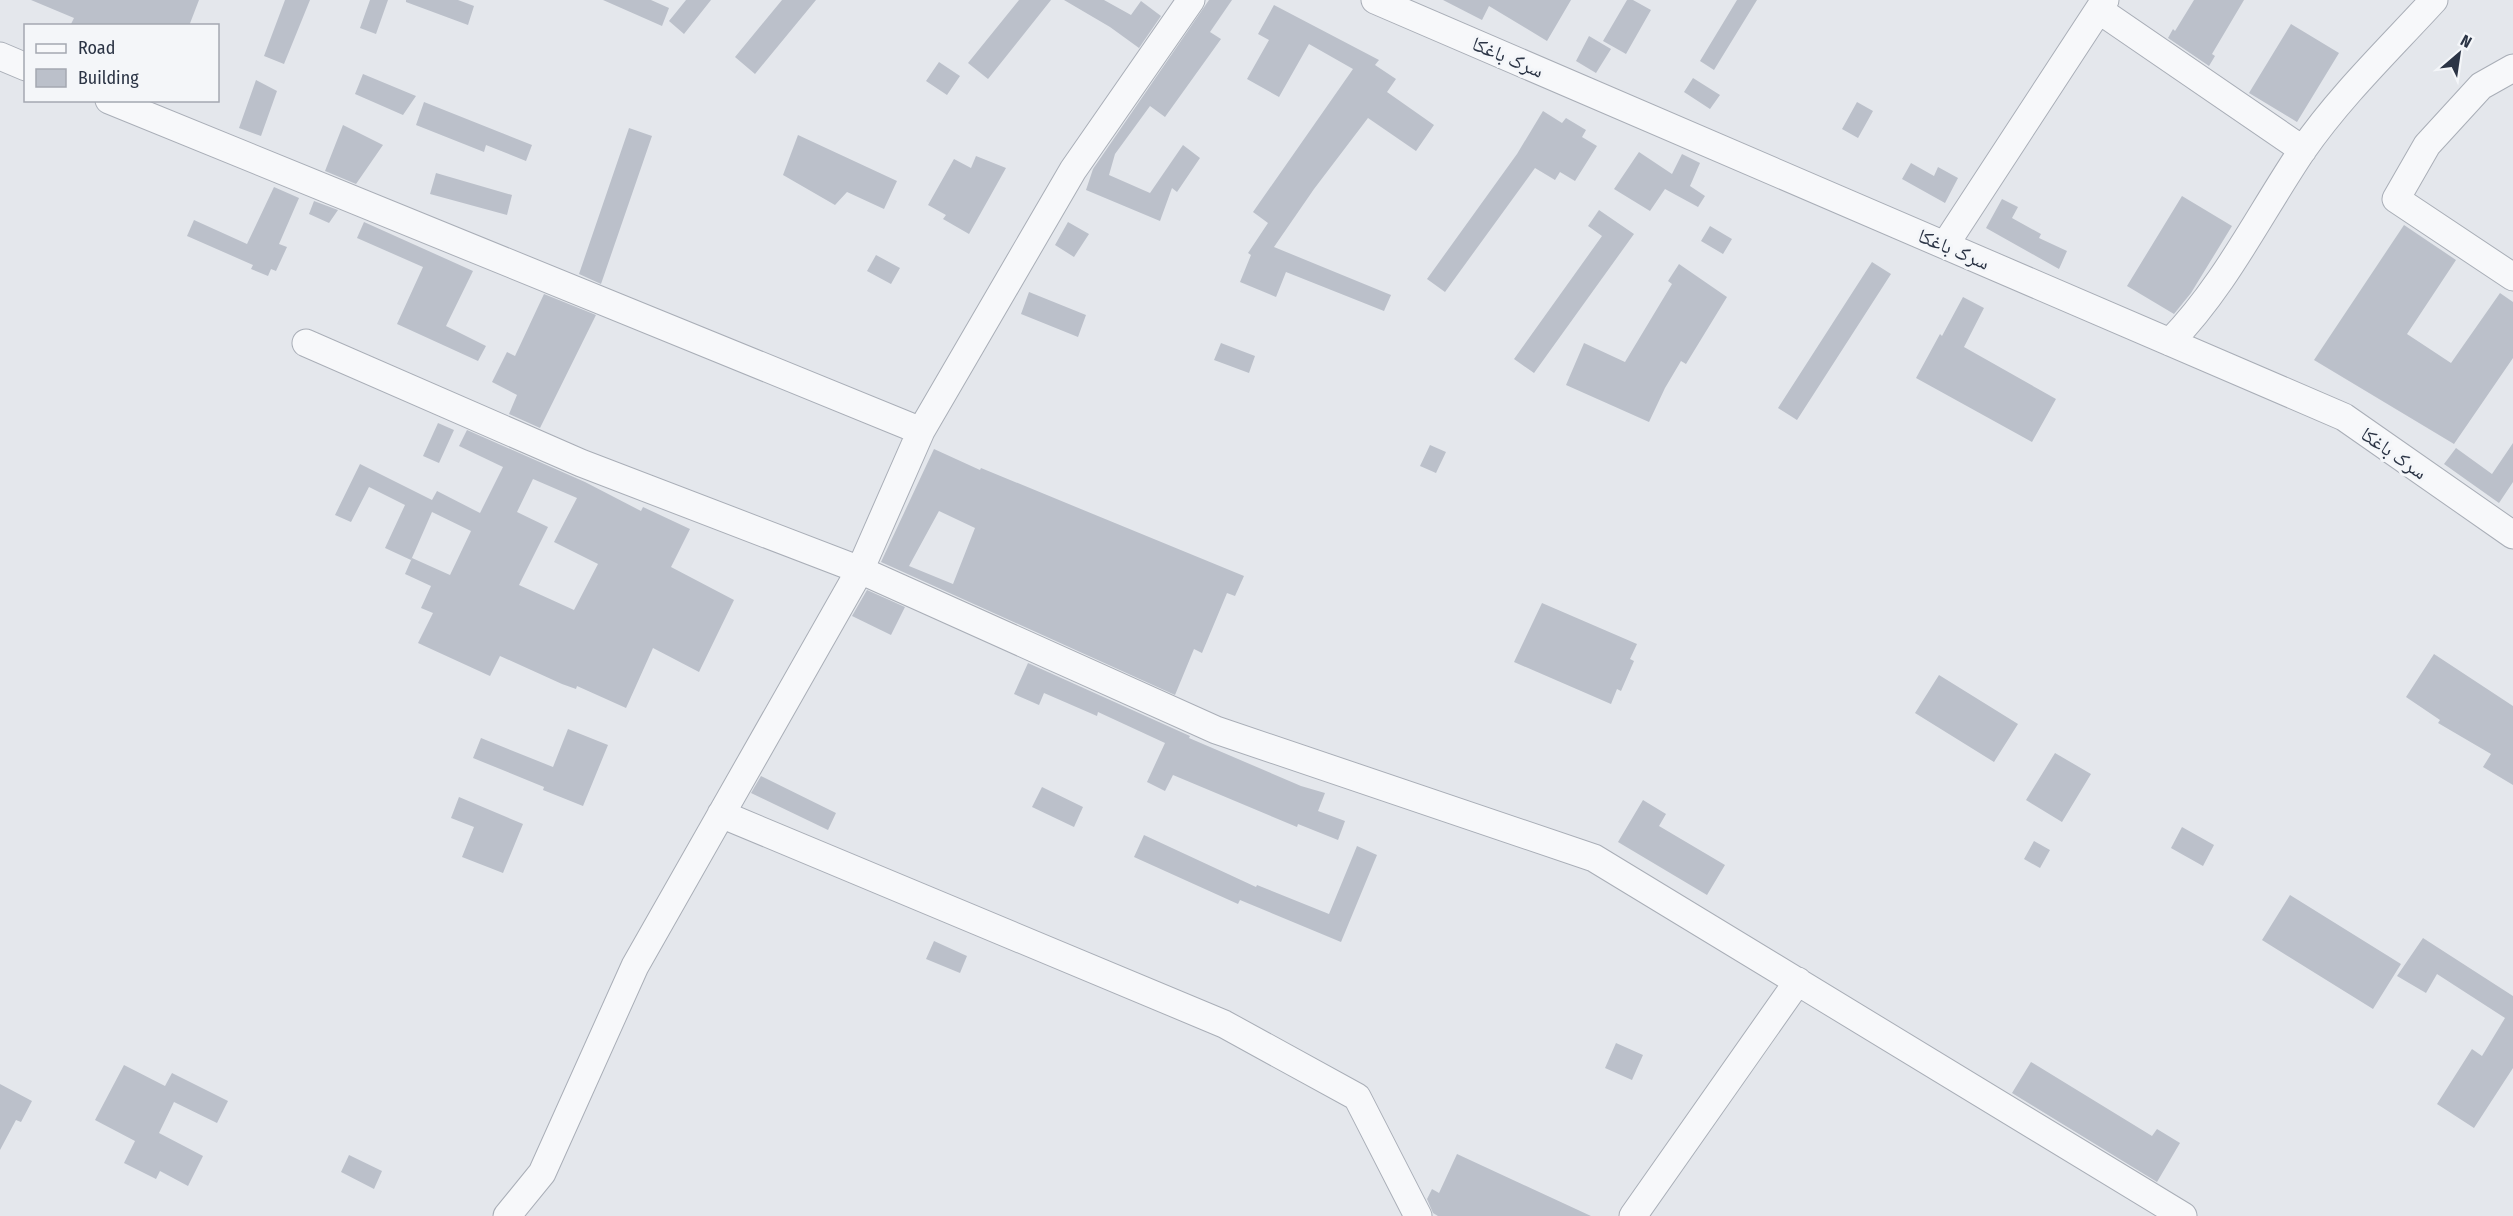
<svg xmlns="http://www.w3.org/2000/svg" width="2513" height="1216" viewBox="0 0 2513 1216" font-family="'Fira Sans Condensed','Noto Naskh Arabic',sans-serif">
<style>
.building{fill:#bbc0ca;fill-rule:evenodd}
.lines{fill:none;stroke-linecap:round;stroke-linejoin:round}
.minor-casing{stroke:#a9aeb7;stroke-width:29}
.minor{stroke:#f7f8fa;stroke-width:27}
.labels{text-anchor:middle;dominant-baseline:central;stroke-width:6;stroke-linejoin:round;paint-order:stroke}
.street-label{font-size:20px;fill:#2b3445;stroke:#f4f6f9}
</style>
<rect width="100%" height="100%" fill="#e4e7ec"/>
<path class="building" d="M31 0H199L189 26H70L74 18Z
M285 0H310L284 64 264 56Z
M370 0H388L376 34 360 28Z
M406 0H458L474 6 468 25 406 2Z
M603 0H651L669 8 662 26Z
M686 0H711L684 34 669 21Z
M782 0H816L755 74 735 57Z
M1019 0H1051L988 79 968 63Z
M1064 0H1104L1131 15 1141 1 1161 16 1139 48 1110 27Z
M1209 0H1232L1210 32 1221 39 1165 117 1150 106 1115 154 1109 175 1150 193 1183 145 1200 158 1177 192 1172 188 1160 221 1086 190 1093 169Z
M1443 0H1571L1547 41 1489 6 1482 20Z
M1627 0H1633L1651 10 1626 54 1603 41Z
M1737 0H1757L1714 70 1700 61Z
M2194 0H2244L2212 54 2215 56 2209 66 2168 38 2173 29 2175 31Z
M1274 5 1379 60 1375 65 1396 79 1387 92 1434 125 1416 151 1368 118 1314 189 1274 247 1391 295 1384 311 1286 272 1276 297 1240 282 1251 255 1248 253 1268 223 1253 212 1353 69 1309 44 1279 97 1247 79 1269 40 1258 34Z
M2291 24 2339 53 2297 122 2249 93Z
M1589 36 1611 49 1596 73 1576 61Z
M939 62 960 76 947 95 926 81Z
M363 74 416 96 403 115 355 94Z
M1693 78 1720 95 1710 109 1684 92Z
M256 80 277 91 261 136 239 128Z
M424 102 532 145 526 161 486 145 484 152 416 125Z
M1857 102 1873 111 1858 138 1842 129Z
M1543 111 1562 123 1566 118 1586 130 1582 137 1597 146 1575 181 1560 172 1555 180 1535 168 1445 292 1427 279 1517 154Z
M343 125 383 145 356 184 325 171Z
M629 128 652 136 601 284 579 274Z
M798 135 897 181 884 209 847 192 835 205 783 175Z
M1639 152 1672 174 1682 154 1700 163 1690 186 1705 196 1698 207 1665 189 1650 211 1614 189Z
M976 156 1006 168 969 234 943 219 946 215 928 205 954 159 971 168Z
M1911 163 1934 176 1938 167 1958 178 1945 203 1902 179Z
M436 173 512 195 507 215 430 194Z
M274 187 299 198 279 244 287 247 276 271 271 269 268 276 251 269 253 265 187 236 194 220 247 244Z
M2182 196 2232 226 2191 293 2174 314 2127 286Z
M2002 199 2018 207 2012 218 2041 234 2039 238 2067 251 2059 269 1986 228Z
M314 201 338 210 329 223 309 214Z
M1599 210 1634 234 1534 373 1514 359 1602 236 1588 226Z
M364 222 473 271 446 326 486 346 478 361 397 324 423 267 357 238Z
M1068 222 1089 234 1074 257 1055 245Z
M2404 225 2456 260 2407 334 2451 363 2500 293 2513 302V358L2454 444 2314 360Z
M1710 226 1732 239 1723 254 1701 241Z
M876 255 900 268 891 284 867 271Z
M1872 262 1891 274 1797 420 1778 408Z
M1679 264 1727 297 1686 364 1681 361 1665 388 1649 422 1566 385 1584 343 1625 362 1672 284 1668 281Z
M1029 292 1086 315 1078 337 1021 314Z
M544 294 596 315 540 428 509 414 517 395 492 382 507 352 515 356Z
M1963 297 1984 308 1964 347 2056 399 2032 442 1916 378 1940 334 1942 336Z
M1221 343 1255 356 1249 373 1214 360Z
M438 423 454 430 439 463 423 456Z
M467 430 585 482 641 511 643 507 690 529 671 567 734 600 699 672 653 648 626 708 577 686 576 689 562 684 500 656 490 676 418 643 433 613 421 608 431 586 405 574 412 558 450 575 471 531 432 512 411 560 385 548 405 505 369 487 351 522 335 515 360 464 432 500 437 491 480 513 503 467 459 446ZM533 479 577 498 554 542 598 564 574 610 519 585 548 527 517 512Z
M2513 443V482L2499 503 2444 464 2456 448 2492 474Z
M1430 445 1446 452 1436 473 1420 466Z
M934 449 980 470 981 468 1244 576 1235 596 1227 593 1202 653 1194 649 1175 695 881 562ZM939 511 975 528 953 584 909 566Z
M867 590 905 607 891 635 852 616Z
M1542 603 1637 644 1630 659 1634 661 1621 691 1617 689 1611 704 1514 662Z
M2434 654 2513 706V785L2483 767 2491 754 2438 723 2440 720 2406 697Z
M1028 663 1190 736 1189 738 1301 786 1325 793 1318 811 1345 821 1338 840 1298 824 1297 827 1173 775 1165 791 1147 782 1165 743 1098 712 1097 716 1044 693 1039 705 1014 694Z
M1939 675 2018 724 1994 762 1915 713Z
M568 729 608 745 583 806 543 790 544 787 473 758 481 738 553 767Z
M2055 753 2091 774 2062 822 2026 800Z
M761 776 836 813 828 830 751 793Z
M1042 787 1083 807 1074 827 1032 807Z
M459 797 523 824 503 873 462 857 474 827 451 818Z
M1643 800 1666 814 1659 826 1725 865 1707 895 1618 842Z
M2182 827 2214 845 2203 866 2171 848Z
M1144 835 1256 887 1257 885 1329 914 1357 846 1377 855 1341 942 1240 900 1238 904 1134 857Z
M2034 841 2050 850 2040 868 2024 859Z
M2290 895 2401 964 2373 1009 2262 940Z
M2423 938 2513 996V1068L2474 1128 2437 1104 2472 1049 2482 1056 2505 1018 2437 974 2426 993 2397 976Z
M934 941 967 956 960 973 926 959Z
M1616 1043 1643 1055 1632 1080 1605 1068Z
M2031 1062 2152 1136 2157 1129 2180 1143 2157 1182 2012 1093Z
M124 1065 165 1086 172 1073 228 1101 217 1123 174 1102 159 1133 203 1156 188 1186 160 1171 156 1179 124 1163 135 1141 95 1120Z
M0 1084 32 1101 21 1122 16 1120 0 1150Z
M1457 1154 1591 1216H1438L1433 1213 1427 1199 1432 1189 1439 1193Z
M349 1155 382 1171 374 1189 341 1172Z"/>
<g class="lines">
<g class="minor-casing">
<path id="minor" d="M1375 0 2344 417 2513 535
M2099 10 2303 150
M0 56 26 67
M2513 68 2481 86 2427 145 2396 199 2513 277
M109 100 921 431
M1945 245 2105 0
M2170 342C2224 287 2259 215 2302 151 2340 96 2389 49 2434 0
M306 343 581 463 860 570 1216 730 1594 858 2183 1216
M721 814 1224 1024 1357 1097 1418 1216
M507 1216 542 1173 635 966 860 570 921 431 1073 170 1191 0
M1633 1216 1798 981"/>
</g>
<use href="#minor" class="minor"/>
</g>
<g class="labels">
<g class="street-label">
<text transform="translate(1508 57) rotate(23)">سرک باغکا</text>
<text transform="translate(1954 249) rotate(23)">سرک باغکا</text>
<text transform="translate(2394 453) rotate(35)">سرک باغکا</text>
</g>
</g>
<rect x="24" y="24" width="195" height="78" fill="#f4f6f9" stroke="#a4a8b1" stroke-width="1.5"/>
<rect x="36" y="44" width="30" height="9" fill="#f7f8fa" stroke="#a4a8b1" stroke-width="1.5"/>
<text x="78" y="54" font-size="18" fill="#2b3445">Road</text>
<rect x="36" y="69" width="30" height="18" fill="#bbc0ca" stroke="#a4a8b1" stroke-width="1.5"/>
<text x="78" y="84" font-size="18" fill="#2b3445">Building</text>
<g transform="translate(2459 54) rotate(29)" stroke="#f4f6f9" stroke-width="4.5" paint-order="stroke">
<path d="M0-4.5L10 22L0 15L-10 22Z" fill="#2b3445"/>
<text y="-9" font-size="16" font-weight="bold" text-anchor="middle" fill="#2b3445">N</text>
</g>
</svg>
